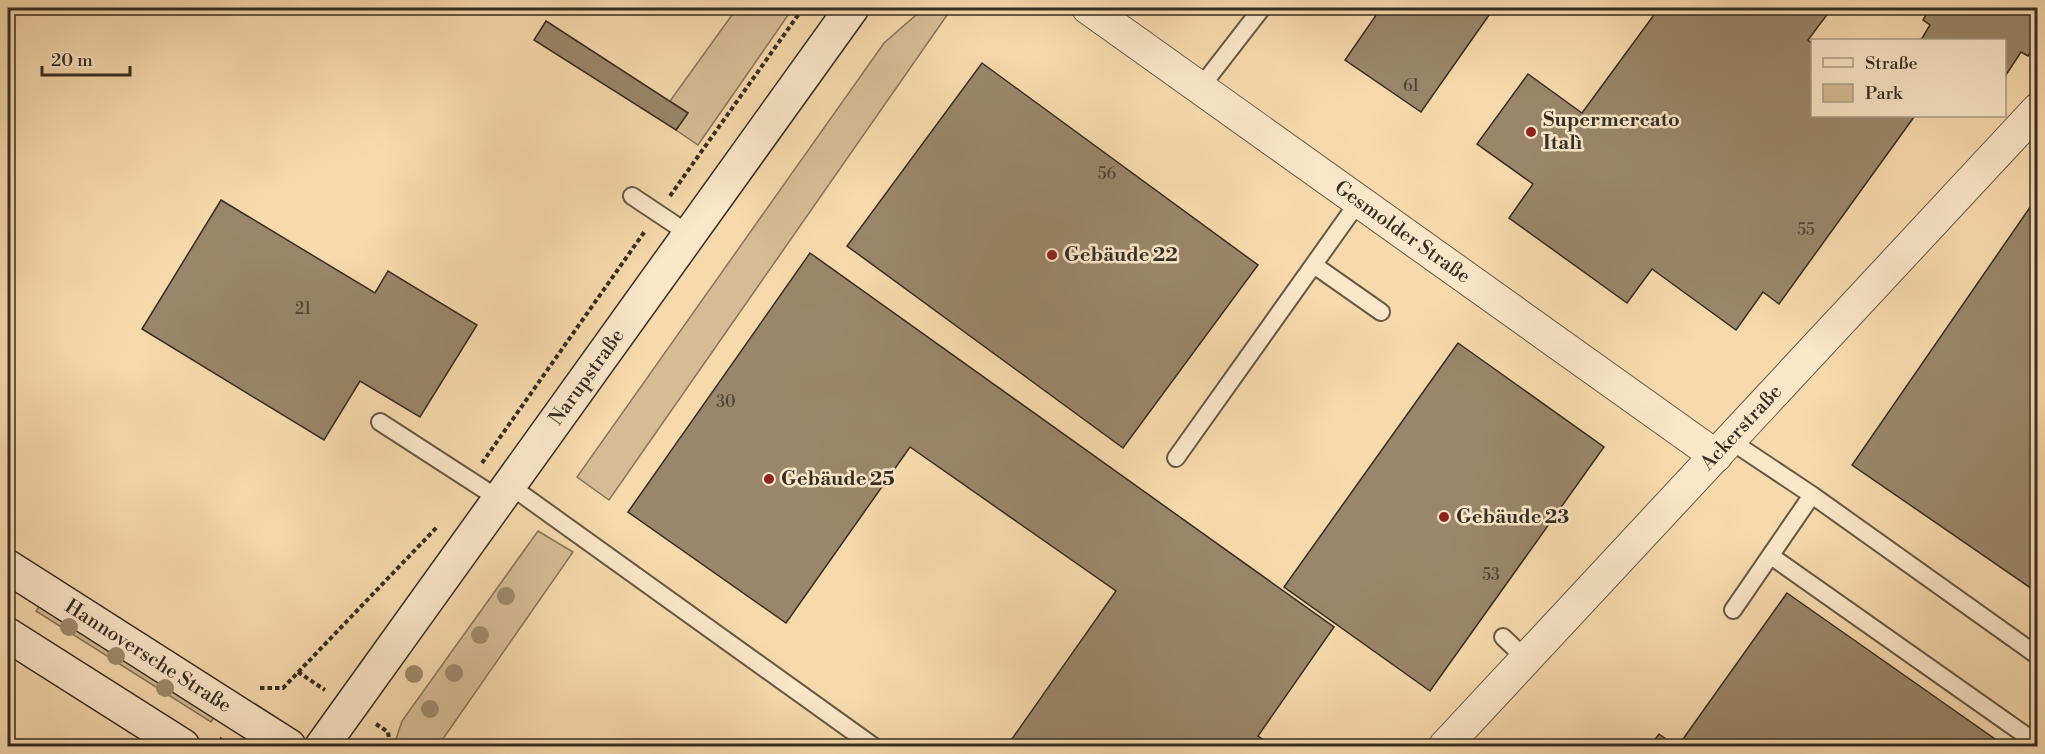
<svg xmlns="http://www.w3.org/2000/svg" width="2045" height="754" viewBox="0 0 2045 754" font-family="'Libre Bodoni',serif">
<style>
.green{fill:#d6bc95;stroke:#86745c;stroke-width:1.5}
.building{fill:#9a866a;stroke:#362d23;stroke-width:1.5}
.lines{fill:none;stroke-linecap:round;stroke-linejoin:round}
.lane-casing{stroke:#665845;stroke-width:20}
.street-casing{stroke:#665845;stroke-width:34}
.secondary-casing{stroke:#362d23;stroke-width:36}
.path{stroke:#362d23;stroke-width:4;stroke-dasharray:4.5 3;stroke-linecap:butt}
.lane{stroke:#fae6c9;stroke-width:16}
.street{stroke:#fae6c9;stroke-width:32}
.secondary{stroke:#fae6c9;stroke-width:33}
.tree{fill:#9e8a6d}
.poi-dot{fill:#8f2418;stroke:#fae6c9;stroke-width:2}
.labels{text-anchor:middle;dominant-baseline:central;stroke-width:5;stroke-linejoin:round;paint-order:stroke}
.number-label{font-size:16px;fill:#4f4335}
.poi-label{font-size:20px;font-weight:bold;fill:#362d23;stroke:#fae6c9;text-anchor:start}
.street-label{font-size:20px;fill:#362d23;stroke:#fae6c9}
</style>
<rect width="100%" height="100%" fill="#f7d9ac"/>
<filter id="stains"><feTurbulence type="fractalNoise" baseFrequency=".00333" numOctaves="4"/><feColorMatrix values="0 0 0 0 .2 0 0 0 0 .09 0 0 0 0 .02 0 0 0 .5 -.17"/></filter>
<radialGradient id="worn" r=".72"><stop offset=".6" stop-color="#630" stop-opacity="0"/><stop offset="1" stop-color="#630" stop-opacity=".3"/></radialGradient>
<path class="green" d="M737 8H793L698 145 676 130 688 113 670 101Z
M924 8H952L609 500 577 477 884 43Z
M538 531 573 552 438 746H396L395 742 402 721Z
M42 603 216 714 211 722 36 611Z"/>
<path class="building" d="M1381 8H1494L1421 112 1345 60Z
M1659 8H1832L1808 40 1812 44V116H1912L1914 117 1779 304 1763 292 1736 330 1652 269 1627 303 1509 218 1533 184 1477 144 1528 74 1582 113Z
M1930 8H2038V42L2028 56 2021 52 2004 78V40H1921L1930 25 1923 20Z
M546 21 688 113 676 130 534 40Z
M982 63 1258 265 1123 448 847 246Z
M221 200 375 293 388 271 477 325 420 417 360 381 324 440 142 329Z
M2035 200 2038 201V593L1852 465Z
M810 253 1334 627 1258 736 1271 745 1270 746H1007L1116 591 910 447 786 623 628 512Z
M1458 343 1604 447 1430 691 1284 587Z
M1787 593 2005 746H1678Z
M1659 734 1676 746H1650Z"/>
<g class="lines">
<g class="lane-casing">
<path id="lane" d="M1200 88 1262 8
M632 196 689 234
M1314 265 1381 312
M380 422 499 499
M1731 441 1812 495 2038 656
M1176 458 1359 201
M509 485 873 746
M1771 556 2038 744
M1733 610 1812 495
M1503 637 1526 659"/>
</g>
<g class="street-casing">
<g id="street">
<path id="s1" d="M1088 8 1716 456"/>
<path id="s2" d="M1445 746 2038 109"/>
</g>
</g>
<g class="secondary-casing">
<g id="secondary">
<path id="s3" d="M8 567 289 746"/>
<path d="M8 635 183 746"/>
<path id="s4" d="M322 746 852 8"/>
</g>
</g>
<path class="path" d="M670 196 803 8
M482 463 645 231
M298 672 325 690
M260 688H283L438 526
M376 724 388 732 390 746
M217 746 222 738"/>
<use href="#lane" class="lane"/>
<use href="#street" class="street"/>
<use href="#secondary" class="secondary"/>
</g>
<g class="tree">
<circle cx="506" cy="596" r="9"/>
<circle cx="69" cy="627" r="9"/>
<circle cx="480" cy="635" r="9"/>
<circle cx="116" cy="656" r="9"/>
<circle cx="454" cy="673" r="9"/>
<circle cx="414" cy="674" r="9"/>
<circle cx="165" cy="688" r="9"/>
<circle cx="430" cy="709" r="9"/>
</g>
<g class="poi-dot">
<circle cx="1531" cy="132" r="6"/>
<circle cx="1052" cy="255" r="6"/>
<circle cx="769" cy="479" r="6"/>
<circle cx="1444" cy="517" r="6"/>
</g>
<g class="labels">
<g class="number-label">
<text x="1411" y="86">61</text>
<text x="1107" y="174">56</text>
<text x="1806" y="230">55</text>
<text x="303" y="309">21</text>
<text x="726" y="402">30</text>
<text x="1491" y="575">53</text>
</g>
<g class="poi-label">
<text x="1543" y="120">Supermercato<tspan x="1543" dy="23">Italì</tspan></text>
<text x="1064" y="255">Gebäude 22</text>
<text x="781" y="479">Gebäude 25</text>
<text x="1456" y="517">Gebäude 23</text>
</g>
<g class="street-label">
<text stroke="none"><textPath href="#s1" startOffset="386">Gesmolder Straße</textPath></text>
<text stroke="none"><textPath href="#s4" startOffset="454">Narupstraße</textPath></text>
<text stroke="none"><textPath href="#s2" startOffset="435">Ackerstraße</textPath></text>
<text stroke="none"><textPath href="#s3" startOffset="166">Hannoversche Straße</textPath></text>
</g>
</g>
<rect width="2045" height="754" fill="none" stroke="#f7d9ac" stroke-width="30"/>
<rect x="9" y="9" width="2027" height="736" fill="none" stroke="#362d23" stroke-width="3"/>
<rect x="15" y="15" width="2015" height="724" fill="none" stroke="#362d23" stroke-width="1.5"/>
<rect x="1811" y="39" width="195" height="78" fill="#fae6c9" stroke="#ac9c87" stroke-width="1.5"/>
<rect x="1823" y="58" width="30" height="9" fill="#fae6c9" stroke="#ac9c87" stroke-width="1.5"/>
<text x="1865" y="69" font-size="18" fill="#362d23">Straße</text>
<rect x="1823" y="84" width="30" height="18" fill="#d6bc95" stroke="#ac9c87" stroke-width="1.5"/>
<text x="1865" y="99" font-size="18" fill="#362d23">Park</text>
<path d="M42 66v9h88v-9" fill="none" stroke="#362d23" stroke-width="3"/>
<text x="51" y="66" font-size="18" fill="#362d23" stroke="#fae6c9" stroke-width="4.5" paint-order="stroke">20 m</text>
<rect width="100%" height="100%" filter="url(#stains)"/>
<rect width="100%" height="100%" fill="url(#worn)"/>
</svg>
